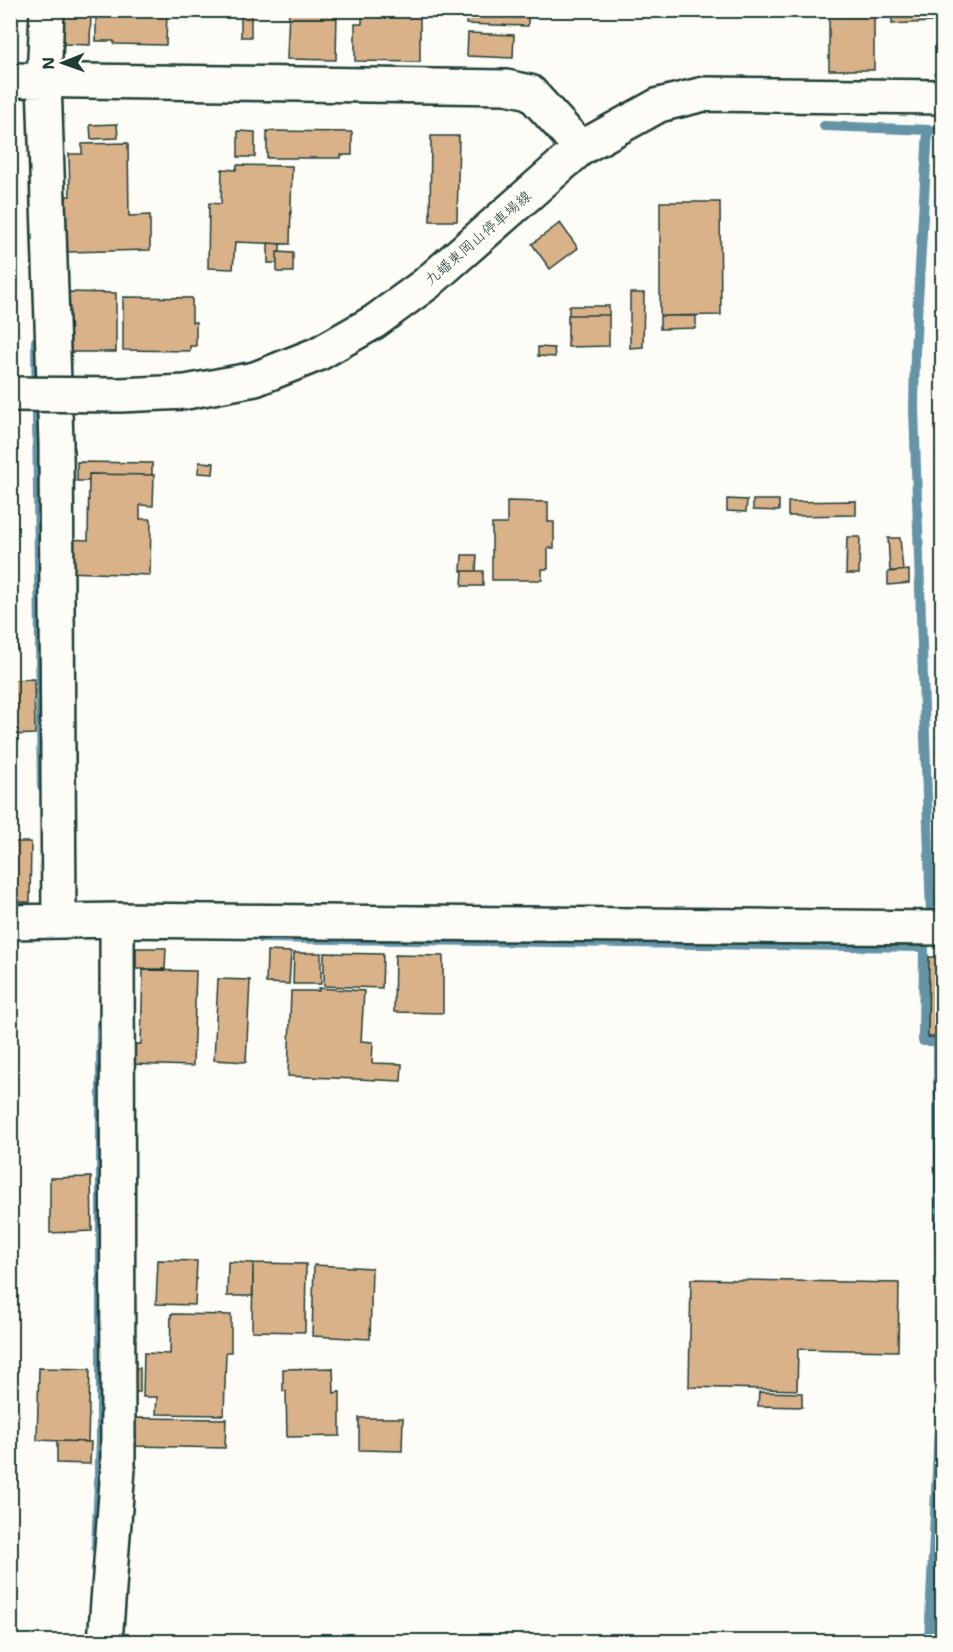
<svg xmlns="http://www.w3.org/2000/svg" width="953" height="1652" viewBox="0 0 953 1652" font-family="'Shantell Sans','Klee One',sans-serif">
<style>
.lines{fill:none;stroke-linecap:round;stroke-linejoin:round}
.stream{stroke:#6594a7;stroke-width:10}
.building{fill:#d9b28a;stroke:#1f3d34;stroke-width:1.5}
.minor-casing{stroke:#1f3d34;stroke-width:38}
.secondary-casing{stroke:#1f3d34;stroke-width:38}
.minor{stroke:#fdfcf7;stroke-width:33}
.secondary{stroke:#fdfcf7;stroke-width:33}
.secondary-bridge-casing{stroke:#1f3d34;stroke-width:38;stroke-linecap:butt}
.secondary-bridge{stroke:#fdfcf7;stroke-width:33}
.labels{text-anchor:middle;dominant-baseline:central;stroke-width:4.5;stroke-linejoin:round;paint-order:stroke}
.street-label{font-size:15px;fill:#1f3d34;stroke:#fdfcf7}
</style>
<rect width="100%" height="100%" fill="#fdfcf7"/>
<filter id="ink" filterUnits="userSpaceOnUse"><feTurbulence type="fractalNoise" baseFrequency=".0167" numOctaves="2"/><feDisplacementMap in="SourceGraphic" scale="12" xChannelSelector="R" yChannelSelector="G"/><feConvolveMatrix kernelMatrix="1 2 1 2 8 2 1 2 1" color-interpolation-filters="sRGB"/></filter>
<g filter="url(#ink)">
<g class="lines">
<path class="stream" d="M824 126 931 130
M928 130 915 352 914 409 931 915
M36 341 42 787
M261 938 924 947 923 1041H938L940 1406 929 1642
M96 1548 101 1440V1024"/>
</g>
<path class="building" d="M64 10H91L90 45 63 44Z
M96 10H167L166 45 114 44V41H96Z
M289 10H337L336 60 287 59Z
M353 10H420V62L355 61V24H362V13H353Z
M467 10H528V26L466 24Z
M829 10H874V70H829Z
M892 10H930L931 22 892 24Z
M241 11H251V37H241Z
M468 33 514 35 513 58 467 56Z
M117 124 118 138 91 139 90 125Z
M238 131 255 132V157H238Z
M267 131 352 132V155H341V158H267Z
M431 136H459L457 221H430Z
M128 143 129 216 150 215V250L67 252 66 196H70L69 154H82V144Z
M237 165 292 166 290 244 235 242 233 269 208 268 209 203 221 204 222 169 236 170Z
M660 202H720L721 315 660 316Z
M560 223 578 248 550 269 532 244Z
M268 243 280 244V252H277V263H268Z
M277 252 293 253V272H277Z
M67 292 116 293V352H71L70 327 67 326Z
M630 293H644L643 347 630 348Z
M123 297 192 298V322H196V346H190V351L123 350Z
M569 306H609V315H569Z
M568 315H609V346L568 347Z
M660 316H696V328L660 329Z
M538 347 554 348 555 357 538 356Z
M77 462 152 463V475L89 474V481H77Z
M199 462 214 463 213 474 198 473Z
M89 474 154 475 153 506 140 505V519H151L150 575 65 572V539L88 540Z
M727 499 747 500 746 512 727 511Z
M753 500H779V511L753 510Z
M507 501 548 502V522H554V548H548V569H542V580H492V524H507Z
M856 501V515L788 516V502Z
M847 537H860L859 574H846Z
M888 538H900L903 571H890Z
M462 555H477L476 571H461Z
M909 570V583L888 585V572Z
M463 571H483V586H462Z
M10 607H15L17 650H10Z
M34 679 35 734 10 735V680Z
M10 842H31L30 902H10Z
M136 948H166L165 969H136Z
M267 951 291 952 289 984 266 983Z
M294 953H321V984H293Z
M324 953 383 954 382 988 324 986Z
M395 955 443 956V1013L394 1012Z
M929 957H941L940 1037H928Z
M143 970 196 971 193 1066 129 1064V1044H141Z
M218 979 250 980 246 1062 214 1060Z
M318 988 364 991 361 1041 373 1042 372 1063 402 1064 401 1081 288 1076 291 991H319Z
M91 1177 92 1231 50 1233V1178Z
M158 1260 197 1261 195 1305 156 1304Z
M228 1262 253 1263V1296H227Z
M253 1263 306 1264 305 1332 252 1331Z
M314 1265 372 1268 370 1339 312 1336Z
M691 1279 899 1283 898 1351 798 1349 797 1390 689 1387Z
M171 1314 231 1315V1352H226L224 1415 156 1414 157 1397H143L144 1353 170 1354Z
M39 1368 90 1369 88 1442 37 1440Z
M131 1368H140V1392H132Z
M333 1368 334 1393 340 1392V1436L287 1437 286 1391H283V1369Z
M759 1392 802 1393V1407L758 1406Z
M135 1418 226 1419 225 1448 135 1446Z
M359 1418H403L402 1451 359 1450Z
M57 1441 91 1442 90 1464 57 1463Z"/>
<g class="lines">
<g class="minor-casing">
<path id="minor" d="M47 10 44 81 56 443 59 920
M10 80 506 87 530 92 581 148
M10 922 117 920 942 928
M105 1642 118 1468 117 920"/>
</g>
<g class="secondary-casing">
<path id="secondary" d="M186 392 255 379 318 354 374 322 426 284 581 148 659 105 704 94 942 97"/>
</g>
<use href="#minor" class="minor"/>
<use href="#secondary" class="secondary"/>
<g class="secondary-bridge-casing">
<path id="secondary-bridge" d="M10 394 120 395 186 392"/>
</g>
<use href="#secondary-bridge" class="secondary-bridge"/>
</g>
</g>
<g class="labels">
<g class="street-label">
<text transform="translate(478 238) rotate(-41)">九蟠東岡山停車場線</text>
</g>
</g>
<rect width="953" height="1652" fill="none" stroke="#fdfcf7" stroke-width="36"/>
<rect x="18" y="18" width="917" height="1616" fill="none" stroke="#1f3d34" stroke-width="2" filter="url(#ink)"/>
<g transform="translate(63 63) rotate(269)" stroke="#fdfcf7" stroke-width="4.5" paint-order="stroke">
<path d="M0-4.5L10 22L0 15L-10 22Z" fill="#1f3d34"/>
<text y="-9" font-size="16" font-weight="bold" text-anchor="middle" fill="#1f3d34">N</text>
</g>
</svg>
